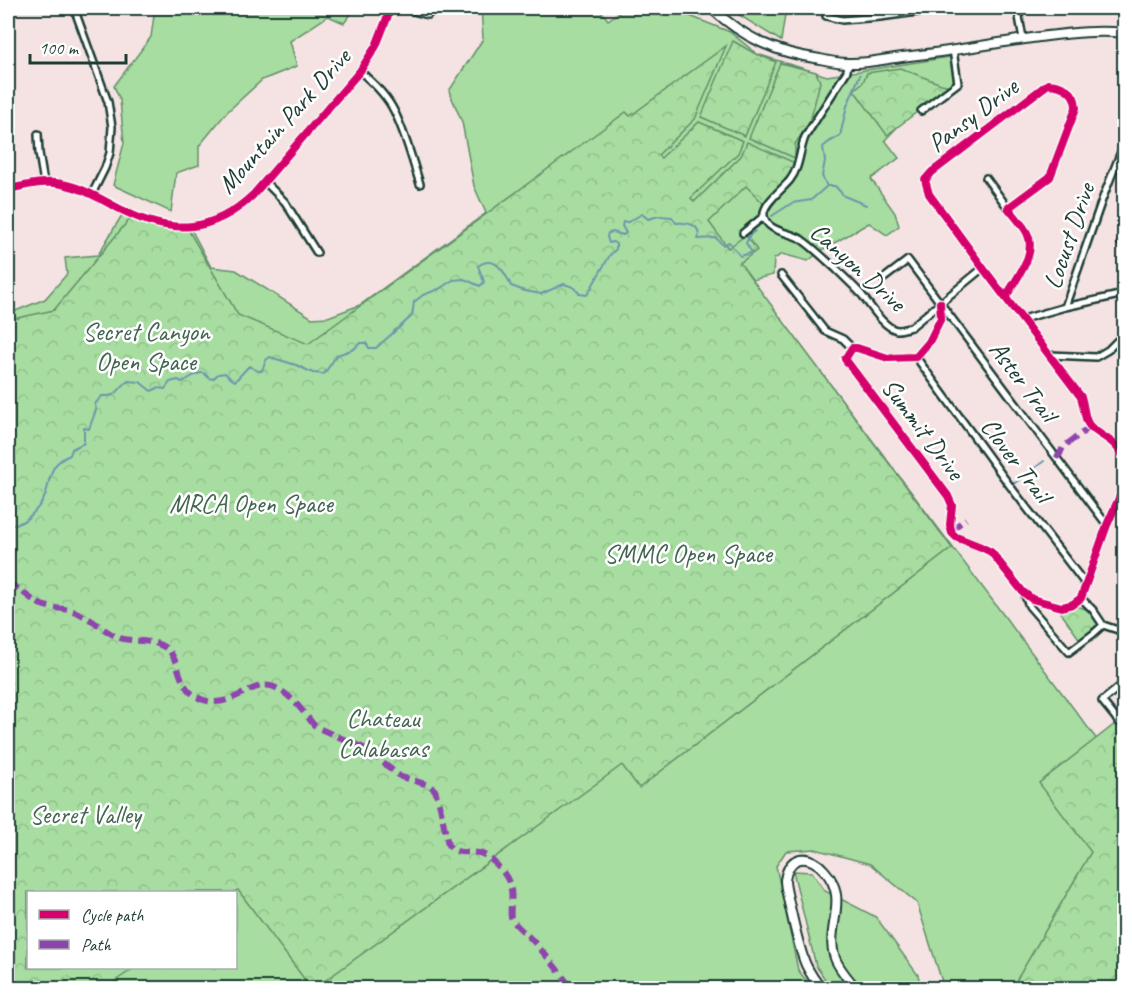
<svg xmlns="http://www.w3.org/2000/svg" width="1132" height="996" viewBox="0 0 1132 996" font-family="Caveat,sans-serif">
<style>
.grass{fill:#a7dda0;stroke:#638d6a;stroke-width:1.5;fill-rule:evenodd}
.park{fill:url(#park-crowns);stroke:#638d6a;stroke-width:1.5}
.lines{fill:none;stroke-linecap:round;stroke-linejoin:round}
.stream{stroke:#6c97ad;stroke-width:2}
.street-casing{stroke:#1f3d34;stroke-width:10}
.secondary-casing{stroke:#1f3d34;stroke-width:12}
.street{stroke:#fff;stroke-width:5}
.secondary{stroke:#fff;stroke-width:8}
.quiet{stroke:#8e44ad;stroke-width:6;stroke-dasharray:12 6;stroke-linecap:butt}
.cycleway-casing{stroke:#fff;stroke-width:11}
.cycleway{stroke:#d6006c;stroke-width:8}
.labels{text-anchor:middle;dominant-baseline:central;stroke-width:5;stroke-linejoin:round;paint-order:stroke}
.street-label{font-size:26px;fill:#1f3d34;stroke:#fff}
.park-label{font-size:26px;fill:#41654f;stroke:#fff}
</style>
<defs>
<pattern id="park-crowns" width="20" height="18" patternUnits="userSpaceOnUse" patternTransform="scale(1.5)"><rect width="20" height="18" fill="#a7dda0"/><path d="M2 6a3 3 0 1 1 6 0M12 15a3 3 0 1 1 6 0" fill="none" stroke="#8fbf8a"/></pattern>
</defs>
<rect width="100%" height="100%" fill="#f4e3e2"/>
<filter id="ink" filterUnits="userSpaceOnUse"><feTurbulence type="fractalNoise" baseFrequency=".0167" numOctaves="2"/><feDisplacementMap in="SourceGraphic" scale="12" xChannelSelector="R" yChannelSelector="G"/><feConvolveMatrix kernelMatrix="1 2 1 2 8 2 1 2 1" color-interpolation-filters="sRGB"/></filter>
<g filter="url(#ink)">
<path class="grass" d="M155 8H356L344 23 328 16 290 41 297 66 262 80 227 112 199 146V165L176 173 171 212 113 185 124 143 120 100 114 86 151 37Z
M481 8H599L608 20 625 8H679L685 14 730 32 757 54 827 76 950 57 954 77V83L907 117 885 140 899 158 871 179 895 213 899 226 887 235 869 223 822 250 808 261 782 254 774 259 773 275 752 280 1098 741 1124 988H944L917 903 870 864 815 849 786 851 776 866 798 970 812 988H8V314L45 299 67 274 65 258 98 255 122 215 155 231 191 229 211 267 236 270 312 318 328 317 360 305 486 213 474 186 462 122 449 91 483 39ZM28 892H236V968H28Z
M728 8H786L781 41Z
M793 871 812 872 825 891 876 917 918 975 921 988H831L816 966Z"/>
<path class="park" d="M733 41 754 53 776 62 745 136 701 117Z
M726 46 695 119 658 155 661 158 699 122 743 141 738 153 691 198 694 202 741 156 747 142 795 163 790 176 764 204 746 186 709 222 728 248 746 235 757 250 740 263 952 548 639 788 622 765 315 988H311L238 890 234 892H28V968H134L105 988H8V320L54 310 128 221 132 213 164 224 188 225 190 233 238 315 308 344 626 112 630 116Z
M780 63 816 72 820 82 810 122 795 144V158L749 138Z
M900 68 941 84 951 86 887 135 854 90 863 82 867 73Z
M1079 607C1089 609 1099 616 1097 628L1080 640 1061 613 1063 610Z
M1124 717V988H1012L1091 852 1039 783Z"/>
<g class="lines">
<path class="stream" d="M827 186H835L844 196 866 205
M772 216 792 203 811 200 827 186 822 176 825 161 823 147 829 142 840 136 847 106 860 75
M1015 483 1044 461
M8 524C11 524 14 525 17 524 28 521 43 504 46 493 52 474 49 464 70 455L72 449 84 443V428L89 429 96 410 95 404 102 396C119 397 117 389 128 381L140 382 151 391 158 388 165 389 170 382 178 380 182 382C190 379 195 372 204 373L209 378 213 379 218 374 225 373 230 378 235 381 249 366 258 371H262L266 360 270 357 296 365 313 373 324 374 337 355 354 349 360 343H366L369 348H376L412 316 414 302 423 295 439 289 453 280 464 279 480 286 484 282 478 266C495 254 505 272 511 286L525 291 541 294 564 284 573 287 580 294 587 295 610 255 616 249V244L613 242 609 243 607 237 608 233 613 232 623 235 626 233 622 226 623 222H628L642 214 648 219 659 216 672 217 676 223C688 222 702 225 698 239L716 238 723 245 729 242 740 256 751 253V251L746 243 750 235 755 231"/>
<g class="street-casing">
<path id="street" d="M74 8 108 102 112 127 110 153 105 168 92 194
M402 8 428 15
M878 8 880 17
M1018 8V11L1023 39
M826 16 842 20 880 17 947 8
M848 63 847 71 805 137C799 152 800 167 790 180 783 189 762 204 764 216 767 232 790 232 801 239 814 248 825 259 836 269 845 278 854 286 862 295 870 305 884 328 897 330 902 330 907 328 911 327L983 268
M360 71C372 82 384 93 392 107 404 128 412 160 420 184
M921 111 958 83 953 50
M38 134 39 153 44 183
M986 178 1008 208
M265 182 285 202 317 253
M8 189C25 186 44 180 62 184 85 188 105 202 126 212 173 235 214 232 253 195L360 71 376 46 391 8
M743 233 764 216
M1124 240 1121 243 1124 248
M781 275 825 331 843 339 852 348
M883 279 908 260 1107 525
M1006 297C1016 278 1039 253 1026 231 1021 223 1014 215 1008 208L1050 177 1076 108C1076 91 1063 85 1048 84L932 172 925 180 929 194 983 268 1081 397C1084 405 1084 419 1089 425 1092 429 1096 431 1100 434 1111 441 1118 446 1124 457
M940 303 941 318 929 342 916 357 888 358 857 348H852L845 359 948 496 952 505 950 525 952 533 956 537 981 547 991 552 1023 592 1032 599 1062 607 1073 604 1081 598 1107 525 1124 487
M1065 307 1102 200 1124 144
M1023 319 1065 307 1124 294
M1050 355 1096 357 1108 350 1117 341
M916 357 1010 486 1086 585
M1120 449 1124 441
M1024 593 1029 606 1069 652 1093 634 1103 625
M1081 598 1093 610 1103 625 1124 632
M1118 722 1115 717 1102 701 1124 683"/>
</g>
<g class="secondary-casing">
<path id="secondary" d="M711 8C744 38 776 53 820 59 829 61 839 63 848 63 865 64 885 59 902 57 951 52 999 42 1047 36 1073 33 1099 30 1124 33
M821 988C815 981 810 973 806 965 798 946 794 923 789 903 788 896 785 888 785 880 786 872 790 861 800 859 809 857 819 864 824 870 851 899 824 928 835 958 839 969 849 980 856 988"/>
</g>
<use href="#street" class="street"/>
<use href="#secondary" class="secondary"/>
<path class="quiet" d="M1056 458 1060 454 1063 447 1090 427
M951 530 966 519
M8 583C20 588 30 600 42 605 56 610 69 607 82 615 94 621 105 631 117 637 132 643 152 638 166 648 182 660 175 688 201 699 231 712 252 678 274 687 291 694 303 712 314 725L318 728 364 748 401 777 429 785 435 790 440 806 448 845C456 855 467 851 479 853 485 854 493 861 498 866 509 878 513 888 511 903 511 908 510 913 511 917 515 926 527 934 533 941 547 956 560 972 571 988"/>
<g class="cycleway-casing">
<path id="cycleway" d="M8 189C25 186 44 180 62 184 85 188 105 202 126 212 173 235 214 232 253 195L360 71 376 46 391 8
M1006 297C1016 278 1039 253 1026 231 1021 223 1014 215 1008 208L1050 177 1076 108C1076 91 1063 85 1048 84L932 172 925 180 929 194 983 268 1081 397C1084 405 1084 419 1089 425 1092 429 1096 431 1100 434 1111 441 1118 446 1124 457
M940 303 941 318 929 342 916 357 888 358 857 348H852L845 359 948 496 952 505 950 525 952 533 956 537 981 547 991 552 1023 592 1032 599 1062 607 1073 604 1081 598 1107 525 1124 487"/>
</g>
<use href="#cycleway" class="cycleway"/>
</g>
</g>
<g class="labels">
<g class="street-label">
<text transform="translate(973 115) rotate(-37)">Pansy Drive</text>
<text transform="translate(284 121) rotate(-48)">Mountain Park Drive</text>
<text transform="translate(1069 236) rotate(-71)">Locust Drive</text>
<text transform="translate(858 267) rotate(42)">Canyon Drive</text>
<text transform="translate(1023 381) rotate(53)">Aster Trail</text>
<text transform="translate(923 429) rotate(53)">Summit Drive</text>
<text transform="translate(1016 460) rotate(53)">Clover Trail</text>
</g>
<g class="park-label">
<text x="146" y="331">Secret Canyon<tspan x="146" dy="30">Open Space</tspan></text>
<text x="251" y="503">MRCA Open Space</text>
<text x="688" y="553">SMMC Open Space</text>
<text x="383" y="718">Chateau<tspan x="383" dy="30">Calabasas</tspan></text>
<text x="85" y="814">Secret Valley</text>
</g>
</g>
<rect width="1132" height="996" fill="none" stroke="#fff" stroke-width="30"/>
<rect x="15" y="15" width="1102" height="966" fill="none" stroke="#1f3d34" stroke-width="2" filter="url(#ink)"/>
<rect x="27" y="891" width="210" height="78" fill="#ffffff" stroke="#a5b1ae" stroke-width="1.5"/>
<rect x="39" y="910" width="30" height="9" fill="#d6006c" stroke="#a5b1ae" stroke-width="1.5"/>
<text x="81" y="921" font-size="18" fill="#1f3d34">Cycle path</text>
<rect x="39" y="940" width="30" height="9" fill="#8e44ad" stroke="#a5b1ae" stroke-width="1.5"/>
<text x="81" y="951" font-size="18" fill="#1f3d34">Path</text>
<path d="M30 54v9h96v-9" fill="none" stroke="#1f3d34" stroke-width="3"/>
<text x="39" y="54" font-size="18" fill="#1f3d34" stroke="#ffffff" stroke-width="4.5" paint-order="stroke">100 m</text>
</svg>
